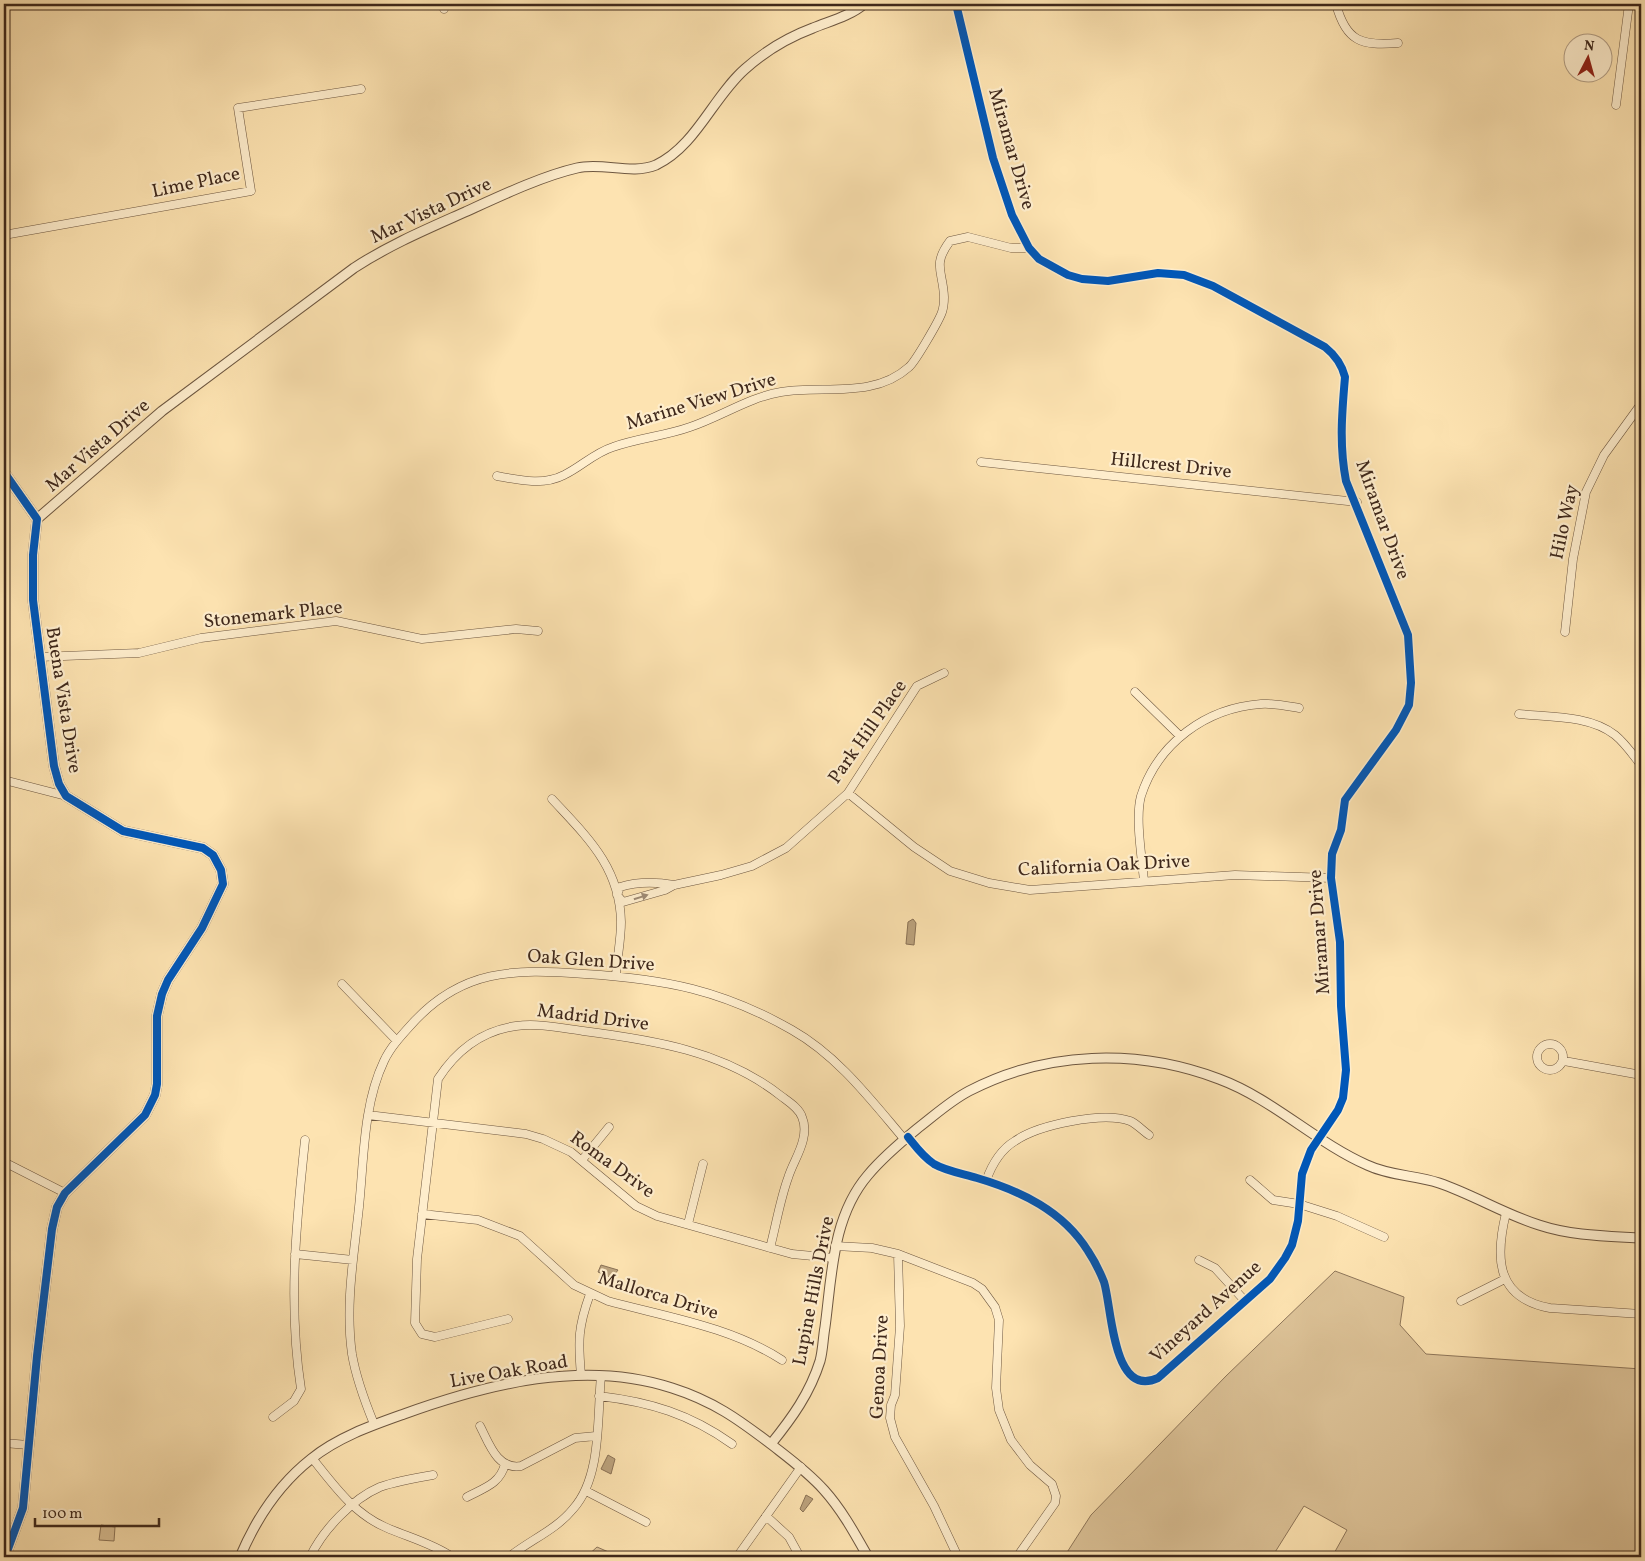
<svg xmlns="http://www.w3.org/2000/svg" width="1645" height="1561" viewBox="0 0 1645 1561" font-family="Vollkorn,serif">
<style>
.green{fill:#ddc398;stroke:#8e765a}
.water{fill:#bca37e;stroke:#8a7256}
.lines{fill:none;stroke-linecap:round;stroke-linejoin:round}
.minor-casing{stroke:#6e5740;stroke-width:9}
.tertiary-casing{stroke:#6e5740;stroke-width:11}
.minor{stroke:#feedcc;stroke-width:8}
.tertiary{stroke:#feedcc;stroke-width:9}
.cycleway-casing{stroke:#feedcc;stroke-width:11}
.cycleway{stroke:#0057b8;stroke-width:8}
.oneway{fill:#9e8a74}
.labels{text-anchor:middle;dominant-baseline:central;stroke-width:4.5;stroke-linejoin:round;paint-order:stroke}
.street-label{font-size:19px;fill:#3f281b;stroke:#feedcc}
</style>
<rect width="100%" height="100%" fill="#fde3b1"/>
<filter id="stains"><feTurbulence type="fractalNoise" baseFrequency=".004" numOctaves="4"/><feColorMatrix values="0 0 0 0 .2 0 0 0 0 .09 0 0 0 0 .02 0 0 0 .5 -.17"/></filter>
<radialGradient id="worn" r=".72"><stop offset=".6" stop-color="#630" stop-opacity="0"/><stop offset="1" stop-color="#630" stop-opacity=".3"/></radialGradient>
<path class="green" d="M1335 1271 1404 1297 1400 1325 1426 1354 1641 1369V1557H1332L1347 1530 1304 1506 1272 1557H1064L1091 1515 1226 1376Z
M101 1525 115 1527 114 1541 99 1540Z
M597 1547 620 1557H586Z"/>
<path class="water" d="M913 919 916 923 914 945 906 944 908 922Z
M601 1265 618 1270 612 1278 598 1272Z
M608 1455 615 1459 611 1474 601 1469Z
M806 1495 813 1499 803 1512 800 1509Z"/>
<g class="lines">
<g class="minor-casing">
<path id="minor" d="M444 4V9
M1336 4C1346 42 1362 46 1398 43
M1616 105 1629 4
M4 235 251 191 238 108 361 89
M981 462 1357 502
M497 476C519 480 543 486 564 475 581 467 594 453 613 447 638 438 665 436 690 427 720 417 750 397 781 392 823 385 874 399 909 367 915 362 939 321 942 312 943 309 944 302 944 297 943 271 932 265 950 241L968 237 1011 248H1029
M1565 632 1573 559 1586 492 1604 455 1641 404
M39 657 139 653 201 638 336 621 422 639 516 629 538 631
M1135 692 1180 736
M1519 714C1549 717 1590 715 1615 735 1625 743 1633 755 1641 765
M4 780 66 796
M848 793 914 847 950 871 989 883 1030 890 1235 875 1331 878
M552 799C587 837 620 867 621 922 621 940 617 958 616 976
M1144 881C1142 858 1135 818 1141 796 1158 743 1206 708 1261 704 1273 703 1287 706 1299 708
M674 885C657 882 636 882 620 887L617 895 623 902 665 890 674 885 721 875 752 866 786 848 848 793 917 686 944 673
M342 984 397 1041
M1537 1057a13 13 0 1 1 26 0a13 13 0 1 1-26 0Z
M1564 1061 1641 1075
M368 1115 526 1134 543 1139 571 1152 636 1206 657 1216 792 1254 834 1258
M908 1137C916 1147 923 1157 934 1164 946 1171 964 1174 977 1178 1021 1191 1063 1211 1088 1251 1094 1260 1100 1272 1104 1282 1112 1307 1112 1399 1158 1378L1270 1279 1285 1258 1292 1245 1298 1221 1302 1174 1311 1150 1338 1110 1343 1098 1346 1070 1341 1006 1340 942 1331 878 1332 854 1341 830 1345 800 1396 730 1409 705 1411 683 1408 635 1346 481C1339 445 1342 412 1345 377 1342 365 1335 355 1325 347L1213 286 1184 275 1158 273 1108 281 1082 279 1068 275 1039 259 1029 248 1012 215 993 158 956 4
M582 1160 609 1127
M4 1162 65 1193
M1250 1180 1273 1200 1299 1204 1337 1216 1384 1237
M986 1181C992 1164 1000 1150 1015 1141 1038 1125 1103 1111 1130 1121 1137 1124 1143 1131 1149 1135
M1506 1213C1495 1258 1496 1298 1550 1308L1641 1314
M422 1214 478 1220 520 1236 574 1285 608 1301C667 1317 731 1327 782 1360
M688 1224 703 1164
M835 1246 872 1248 898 1254 973 1283 982 1289 995 1307 999 1320 996 1388 999 1410 1011 1440 1030 1465 1052 1484 1056 1496 1055 1503 1017 1557
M295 1254 353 1260
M898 1254 900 1326 895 1395 891 1405 890 1418 895 1437 934 1506 958 1557
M1199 1260 1215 1268 1245 1301
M1461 1301 1505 1279
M508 1319 435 1337 422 1334 415 1323 417 1259 438 1079C456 1051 481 1031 516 1026 538 1023 561 1028 583 1031 653 1040 724 1051 781 1096 789 1102 799 1108 802 1117 805 1124 805 1132 803 1140 800 1153 792 1165 788 1178 780 1200 776 1225 770 1248
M581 1375C578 1341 578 1327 590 1294
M599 1396C650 1402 690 1414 732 1444
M273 1417 294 1401 301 1389C288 1305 296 1225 305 1140
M374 1424C365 1402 356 1378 352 1354 345 1305 354 1255 359 1207 364 1159 363 1105 384 1061 390 1048 400 1037 410 1026 461 968 514 969 585 974 665 979 722 990 792 1030 838 1056 871 1100 905 1140
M480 1426C489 1443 497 1470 521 1466L575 1438 596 1436
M4 1443 28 1445
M312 1458C333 1484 353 1513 385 1527 407 1537 432 1543 452 1557
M586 1491 646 1522
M467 1497C484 1488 500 1484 505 1464
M766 1516 789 1537 800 1557
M310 1557C323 1530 352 1499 380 1487 397 1481 415 1478 433 1475
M509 1557C530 1540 556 1530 573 1509 602 1477 597 1417 601 1376
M737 1557 801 1467"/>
</g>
<g class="tertiary-casing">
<path id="tertiary" d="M4 472 37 519 33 555V600L54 766 59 784 66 796 123 831 203 848 213 855 221 870 223 884 202 928 168 980 162 994 157 1016V1084L155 1095 145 1115 65 1193 57 1207 52 1229 37 1356 23 1508 5 1557
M37 519 162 411 354 268C389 245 427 229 465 212 498 197 542 176 577 168 602 162 632 175 656 165 696 146 713 97 745 69 764 52 789 37 813 28 830 21 850 16 864 4
M771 1444C792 1418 810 1393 820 1361 823 1350 823 1338 825 1327 832 1275 832 1217 868 1175 882 1158 901 1142 918 1128 935 1115 950 1101 969 1091 1046 1051 1137 1048 1219 1079 1273 1099 1315 1142 1367 1165 1390 1176 1415 1175 1439 1183 1474 1195 1504 1214 1539 1225 1572 1236 1607 1236 1641 1238
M240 1557C256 1519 278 1485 311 1459 338 1437 373 1425 404 1414 487 1384 585 1359 672 1388 713 1401 738 1419 772 1445 790 1459 808 1472 824 1490 842 1510 855 1534 868 1557"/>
</g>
<use href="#minor" class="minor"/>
<use href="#tertiary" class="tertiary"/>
<g class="cycleway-casing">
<path id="cycleway" d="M4 472 37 519 33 555V600L54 766 59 784 66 796 123 831 203 848 213 855 221 870 223 884 202 928 168 980 162 994 157 1016V1084L155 1095 145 1115 65 1193 57 1207 52 1229 37 1356 23 1508 5 1557
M908 1137C916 1147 923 1157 934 1164 946 1171 964 1174 977 1178 1021 1191 1063 1211 1088 1251 1094 1260 1100 1272 1104 1282 1112 1307 1112 1399 1158 1378L1270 1279 1285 1258 1292 1245 1298 1221 1302 1174 1311 1150 1338 1110 1343 1098 1346 1070 1341 1006 1340 942 1331 878 1332 854 1341 830 1345 800 1396 730 1409 705 1411 683 1408 635 1346 481C1339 445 1342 412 1345 377 1342 365 1335 355 1325 347L1213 286 1184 275 1158 273 1108 281 1082 279 1068 275 1039 259 1029 248 1012 215 993 158 956 4"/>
</g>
<use href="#cycleway" class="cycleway"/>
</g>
<defs><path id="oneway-solid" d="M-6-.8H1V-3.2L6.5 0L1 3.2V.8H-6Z" transform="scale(1.25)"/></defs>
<use class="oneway" href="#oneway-solid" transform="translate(641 897) rotate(-18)"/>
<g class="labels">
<g class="street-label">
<text transform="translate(1011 149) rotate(74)">Miramar Drive</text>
<text transform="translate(196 183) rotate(-12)">Lime Place</text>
<text transform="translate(431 211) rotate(-25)">Mar Vista Drive</text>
<text transform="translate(701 402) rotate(-17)">Marine View Drive</text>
<text transform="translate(98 446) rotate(-41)">Mar Vista Drive</text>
<text transform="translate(1171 466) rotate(6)">Hillcrest Drive</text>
<text transform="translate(1382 520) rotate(70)">Miramar Drive</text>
<text transform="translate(1565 522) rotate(-78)">Hilo Way</text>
<text transform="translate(273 615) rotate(-6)">Stonemark Place</text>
<text transform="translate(63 700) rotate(81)">Buena Vista Drive</text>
<text transform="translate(868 732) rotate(-55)">Park Hill Place</text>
<text transform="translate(1104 866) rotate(-3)">California Oak Drive</text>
<text transform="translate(1320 932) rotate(-94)">Miramar Drive</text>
<text transform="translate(591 961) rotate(4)">Oak Glen Drive</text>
<text transform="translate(593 1018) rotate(7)">Madrid Drive</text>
<text transform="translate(612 1165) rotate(36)">Roma Drive</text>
<text transform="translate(814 1291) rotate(-79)">Lupine Hills Drive</text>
<text transform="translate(658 1296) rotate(17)">Mallorca Drive</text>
<text transform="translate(1206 1312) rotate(-42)">Vineyard Avenue</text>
<text transform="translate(880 1367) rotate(-87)">Genoa Drive</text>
<text transform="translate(509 1372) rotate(-10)">Live Oak Road</text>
</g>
</g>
<rect width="1645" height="1561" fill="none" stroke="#fde3b1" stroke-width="20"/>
<rect x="5" y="5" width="1635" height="1551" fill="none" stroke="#3f281b" stroke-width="2.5"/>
<rect x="10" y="10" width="1625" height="1541" fill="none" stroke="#3f281b"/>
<g transform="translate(1588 58) rotate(6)"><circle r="24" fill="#feedcc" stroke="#b29e85"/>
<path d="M0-4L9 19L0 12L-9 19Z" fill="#8f2418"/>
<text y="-8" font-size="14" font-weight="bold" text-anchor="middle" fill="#3f281b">N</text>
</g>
<path d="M35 1518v8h124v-8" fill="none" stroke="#3f281b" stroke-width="2.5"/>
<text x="42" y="1518" font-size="15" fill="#3f281b" stroke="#feedcc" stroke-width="4" paint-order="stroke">100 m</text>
<rect width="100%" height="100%" filter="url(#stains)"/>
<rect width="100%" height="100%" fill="url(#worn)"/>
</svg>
